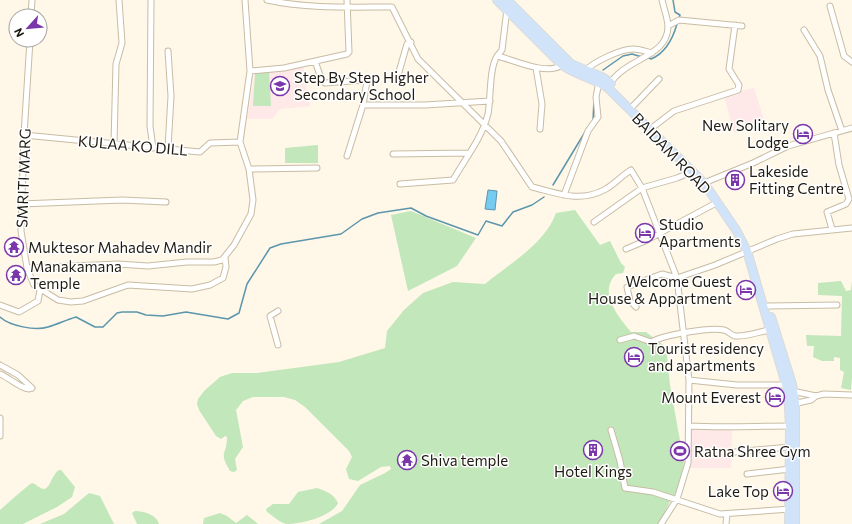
<svg xmlns="http://www.w3.org/2000/svg" width="852" height="524" viewBox="0 0 852 524" font-family="Commissioner,sans-serif">
<style>
.education{fill:#fee8e8}
.green{fill:#c1e7ba}
.water{fill:#75cbf0;stroke:#5b96ad}
.lines{fill:none;stroke-linecap:round;stroke-linejoin:round}
.stream{stroke:#5b96ad;stroke-width:1.5}
.minor-casing{stroke:#c8bca4;stroke-width:7}
.primary-casing{stroke:#dbdbd9;stroke-width:10}
.minor{stroke:#fff;stroke-width:5}
.primary{stroke:#d0e3f8;stroke-width:8}
.labels{text-anchor:middle;dominant-baseline:central;stroke-width:3;stroke-linejoin:round;paint-order:stroke}
.poi-label{font-size:15px;fill:#1f1b12;stroke:#fff;text-anchor:start}
.street-label{font-size:15px;fill:#1f1b12;stroke:#fff}
</style>
<rect width="100%" height="100%" fill="#fff7e8"/>
<path class="education" d="M303 65 310 106 280 109 272 119H247L255 71Z
M754 88 765 123 734 133 724 95Z
M690 428 732 429 731 468H690Z"/>
<path class="green" d="M269 72 271 106H253L255 74Z
M318 145V163H285V148Z
M575 210 600 245 610 241 621 263 625 267 623 273 616 274C598 293 618 316 631 332H646L666 347 670 385 684 463 678 490 670 501 661 522 659 524H319L342 511 360 485 385 473 391 469 390 466 381 467 358 481 349 479 346 469 352 457 349 451 305 407 295 400 284 397H253L243 401 236 410 243 447 235 459 237 470 234 472 230 471C218 451 227 456 227 437L225 436 221 439 216 436 199 410 197 404 198 399 205 390 220 377 232 373H257L339 362 385 348 387 331 404 310 423 293 453 282 485 284C509 264 545 244 556 213Z
M411 211 476 238 457 266 408 291 391 215Z
M852 280V377L851 390 841 388 844 372 840 370V358L834 357V361H822L813 357 814 346H807L806 335 841 336 842 296 818 295V283L841 281 846 291 851 290Z
M59 470H61L75 487 72 497 57 507 23 524H0V510C6 505 29 484 32 483 36 484 40 489 44 489 50 489 52 474 59 470Z
M317 488C326 491 334 494 338 503 331 517 301 524 286 524 279 522 273 516 267 512L266 509 273 504H289L298 492Z
M89 493 100 496 114 524H40L64 514Z
M135 511C144 511 157 515 159 524H137L132 513Z
M220 513 227 516 236 523 247 515 258 524H203L204 518Z"/>
<path class="water" d="M488 190 497 191 495 210 485 209Z"/>
<g class="lines">
<path class="stream" d="M673 0 675 12 680 15 679 18
M647 57 651 59C666 53 673 38 677 24
M603 70 623 56 632 54 642 57
M593 121 594 99
M553 185 588 127
M0 317C10 326 35 331 48 327 58 324 66 320 76 317L95 327H103L117 313 122 312H137L146 315 163 316 186 312 228 319 239 313 247 284 270 248 281 244 341 234 362 219 378 213 411 208 426 216 478 235 486 221 502 226 513 212 532 205 544 197"/>
<g class="minor-casing">
<path id="minor" d="M151 0 150 126 153 148
M267 0C309 9 350 7 392 7L418 59 501 141 532 187C557 193 579 203 604 190 614 185 621 176 631 170L642 188 677 178 693 171
M830 6 844 56 852 62
M507 9 502 50 497 56C515 60 546 76 562 65
M31 16 32 0
M668 26 679 20 742 26
M804 30 820 56 828 90 842 131
M30 40 24 135 21 231 27 268 34 285 58 300 71 302 83 301 128 285 192 289 210 285 223 278 226 267 225 257
M315 61 322 81 325 83 364 80 367 81 363 105 347 156
M536 68 542 104 540 129
M250 71 284 68 347 54 349 52 347 0
M585 71C593 62 621 49 633 49 639 49 645 51 652 53
M399 72 407 44 411 42
M609 85C626 57 667 58 668 27 668 19 664 9 662 0
M363 105H425L490 101
M633 106 659 79
M653 127 674 111 738 90 739 85 729 69 735 25
M24 135 200 152 210 143 240 142
M240 142 250 71 245 0
M114 144 116 64 122 43 119 0
M168 148 171 96 168 51
M393 154 469 153
M249 169 317 168
M704 183 753 163 788 146 852 128
M400 184 453 180C465 159 482 138 488 114 491 98 489 69 497 56
M564 195 588 131 598 117 596 97 599 82
M21 204 122 200 166 202
M594 222 642 188 677 278 689 380 688 463 677 499 661 524
M832 229 827 212 846 204 849 199 839 165 834 133
M626 249 645 241 718 202
M27 268 118 264 148 266 187 262H214L222 260 234 245 251 214 253 200 249 169 240 142
M0 305 19 312 38 301 40 290
M768 306 837 305
M636 307 630 301 627 287 662 274 677 278 715 265 777 239 793 234 852 228
M278 311 270 316 278 345
M620 340 634 336 651 342C664 335 709 327 724 330 728 331 731 335 735 336 745 337 759 332 769 330
M0 365 18 375 32 388
M0 374C10 378 19 388 29 389L32 388
M689 380 737 385H786
M792 391 816 396 824 394 852 395
M793 404 811 400 816 396
M0 418V436
M689 426C723 428 756 426 790 426
M611 430 620 461 625 488 653 492 720 514 791 509
M735 452 790 447
M747 474 790 469
M726 524 727 514"/>
</g>
<g class="primary-casing">
<path id="primary" d="M497 0 562 65C576 75 593 78 608 88L704 183 736 230 747 251 788 391 790 426 789 524
M507 0 571 64 602 77 611 83
M771 317 792 384 795 403V524"/>
</g>
<use href="#minor" class="minor"/>
<use href="#primary" class="primary"/>
</g>
<defs>
<g id="school-ring" transform="scale(1)"><circle r="9.5" fill="#fff" stroke="#7a36aa" stroke-width="1.5"/><path d="M0-5L7-2L0 1L-7-2ZM-4 1L0 2.5L4 1V4Q0 6-4 4Z" fill="#7a36aa"/></g>
<g id="hotel-ring" transform="scale(1)"><circle r="9.5" fill="#fff" stroke="#7a36aa" stroke-width="1.5"/><path d="M-6-4.5h1.5V1H6V5H4.5V3h-9V5H-6ZM-4 0a1.8 1.8 0 1 1 3.6 0ZM.5 0V-2.5h3Q6-2.5 6 0Z" fill="#7a36aa"/></g>
<g id="building-ring" transform="scale(1)"><circle r="9.5" fill="#fff" stroke="#7a36aa" stroke-width="1.5"/><path d="M-4-6H4V6H1V3H-1V6H-4ZM-2.5-4.3h1.7v1.8h-1.7ZM.8-4.3h1.7v1.8H.8ZM-2.5-1h1.7V.8h-1.7ZM.8-1h1.7V.8H.8Z" fill="#7a36aa"/></g>
<g id="temple-ring" transform="scale(1)"><circle r="9.5" fill="#fff" stroke="#7a36aa" stroke-width="1.5"/><path d="M0-6L5-2H3V0L6.5 2.5H4V6H1.5V3h-3V6H-4V2.5H-6.5L-3 0V-2H-5Z" fill="#7a36aa"/></g>
<g id="stadium-ring" transform="scale(1)"><circle r="9.5" fill="#fff" stroke="#7a36aa" stroke-width="1.5"/><path d="M0-5a6.5 5 0 1 0 0 10a6.5 5 0 1 0 0-10ZM-3.5-1.8h7v3.6h-7Z" fill="#7a36aa"/></g>
</defs>
<g fill-rule="evenodd">
<use href="#school-ring" x="280" y="86"/>
<use href="#hotel-ring" x="803" y="134"/>
<use href="#building-ring" x="735" y="180"/>
<use href="#hotel-ring" x="645" y="233"/>
<use href="#temple-ring" x="14" y="247"/>
<use href="#temple-ring" x="16" y="275"/>
<use href="#hotel-ring" x="746" y="290"/>
<use href="#hotel-ring" x="634" y="357"/>
<use href="#hotel-ring" x="775" y="397"/>
<use href="#building-ring" x="593" y="450"/>
<use href="#stadium-ring" x="680" y="451"/>
<use href="#temple-ring" x="407" y="460"/>
<use href="#hotel-ring" x="783" y="491"/>
</g>
<g class="labels">
<g class="poi-label">
<text x="294" y="77">Step By Step Higher<tspan x="294" dy="17">Secondary School</tspan></text>
<text x="789" y="125" text-anchor="end">New Solitary<tspan x="789" dy="17">Lodge</tspan></text>
<text x="749" y="171">Lakeside<tspan x="749" dy="17">Fitting Centre</tspan></text>
<text x="659" y="224">Studio<tspan x="659" dy="17">Apartments</tspan></text>
<text x="28" y="247">Muktesor Mahadev Mandir</text>
<text x="30" y="266">Manakamana<tspan x="30" dy="17">Temple</tspan></text>
<text x="732" y="281" text-anchor="end">Welcome Guest<tspan x="732" dy="17">House &amp; Appartment</tspan></text>
<text x="648" y="348">Tourist residency<tspan x="648" dy="17">and apartments</tspan></text>
<text x="761" y="397" text-anchor="end">Mount Everest</text>
<text x="694" y="451">Ratna Shree Gym</text>
<text x="421" y="460">Shiva temple</text>
<text x="593" y="471" text-anchor="middle">Hotel Kings</text>
<text x="769" y="491" text-anchor="end">Lake Top</text>
</g>
<g class="street-label">
<text transform="translate(133 145) rotate(5)">KULAA KO DILL</text>
<text transform="translate(672 153) rotate(46)">BAIDAM ROAD</text>
<text transform="translate(23 178) rotate(-88)">SMRITI MARG</text>
</g>
</g>
<g transform="translate(28 28) rotate(243)"><circle r="19" fill="#ffffff" stroke="#a5a4a0"/>
<path d="M0-3L7 15L0 10L-7 15Z" fill="#7a36aa"/>
<text y="-6" font-size="11" font-weight="bold" text-anchor="middle" fill="#1f1b12">N</text>
</g>
</svg>
